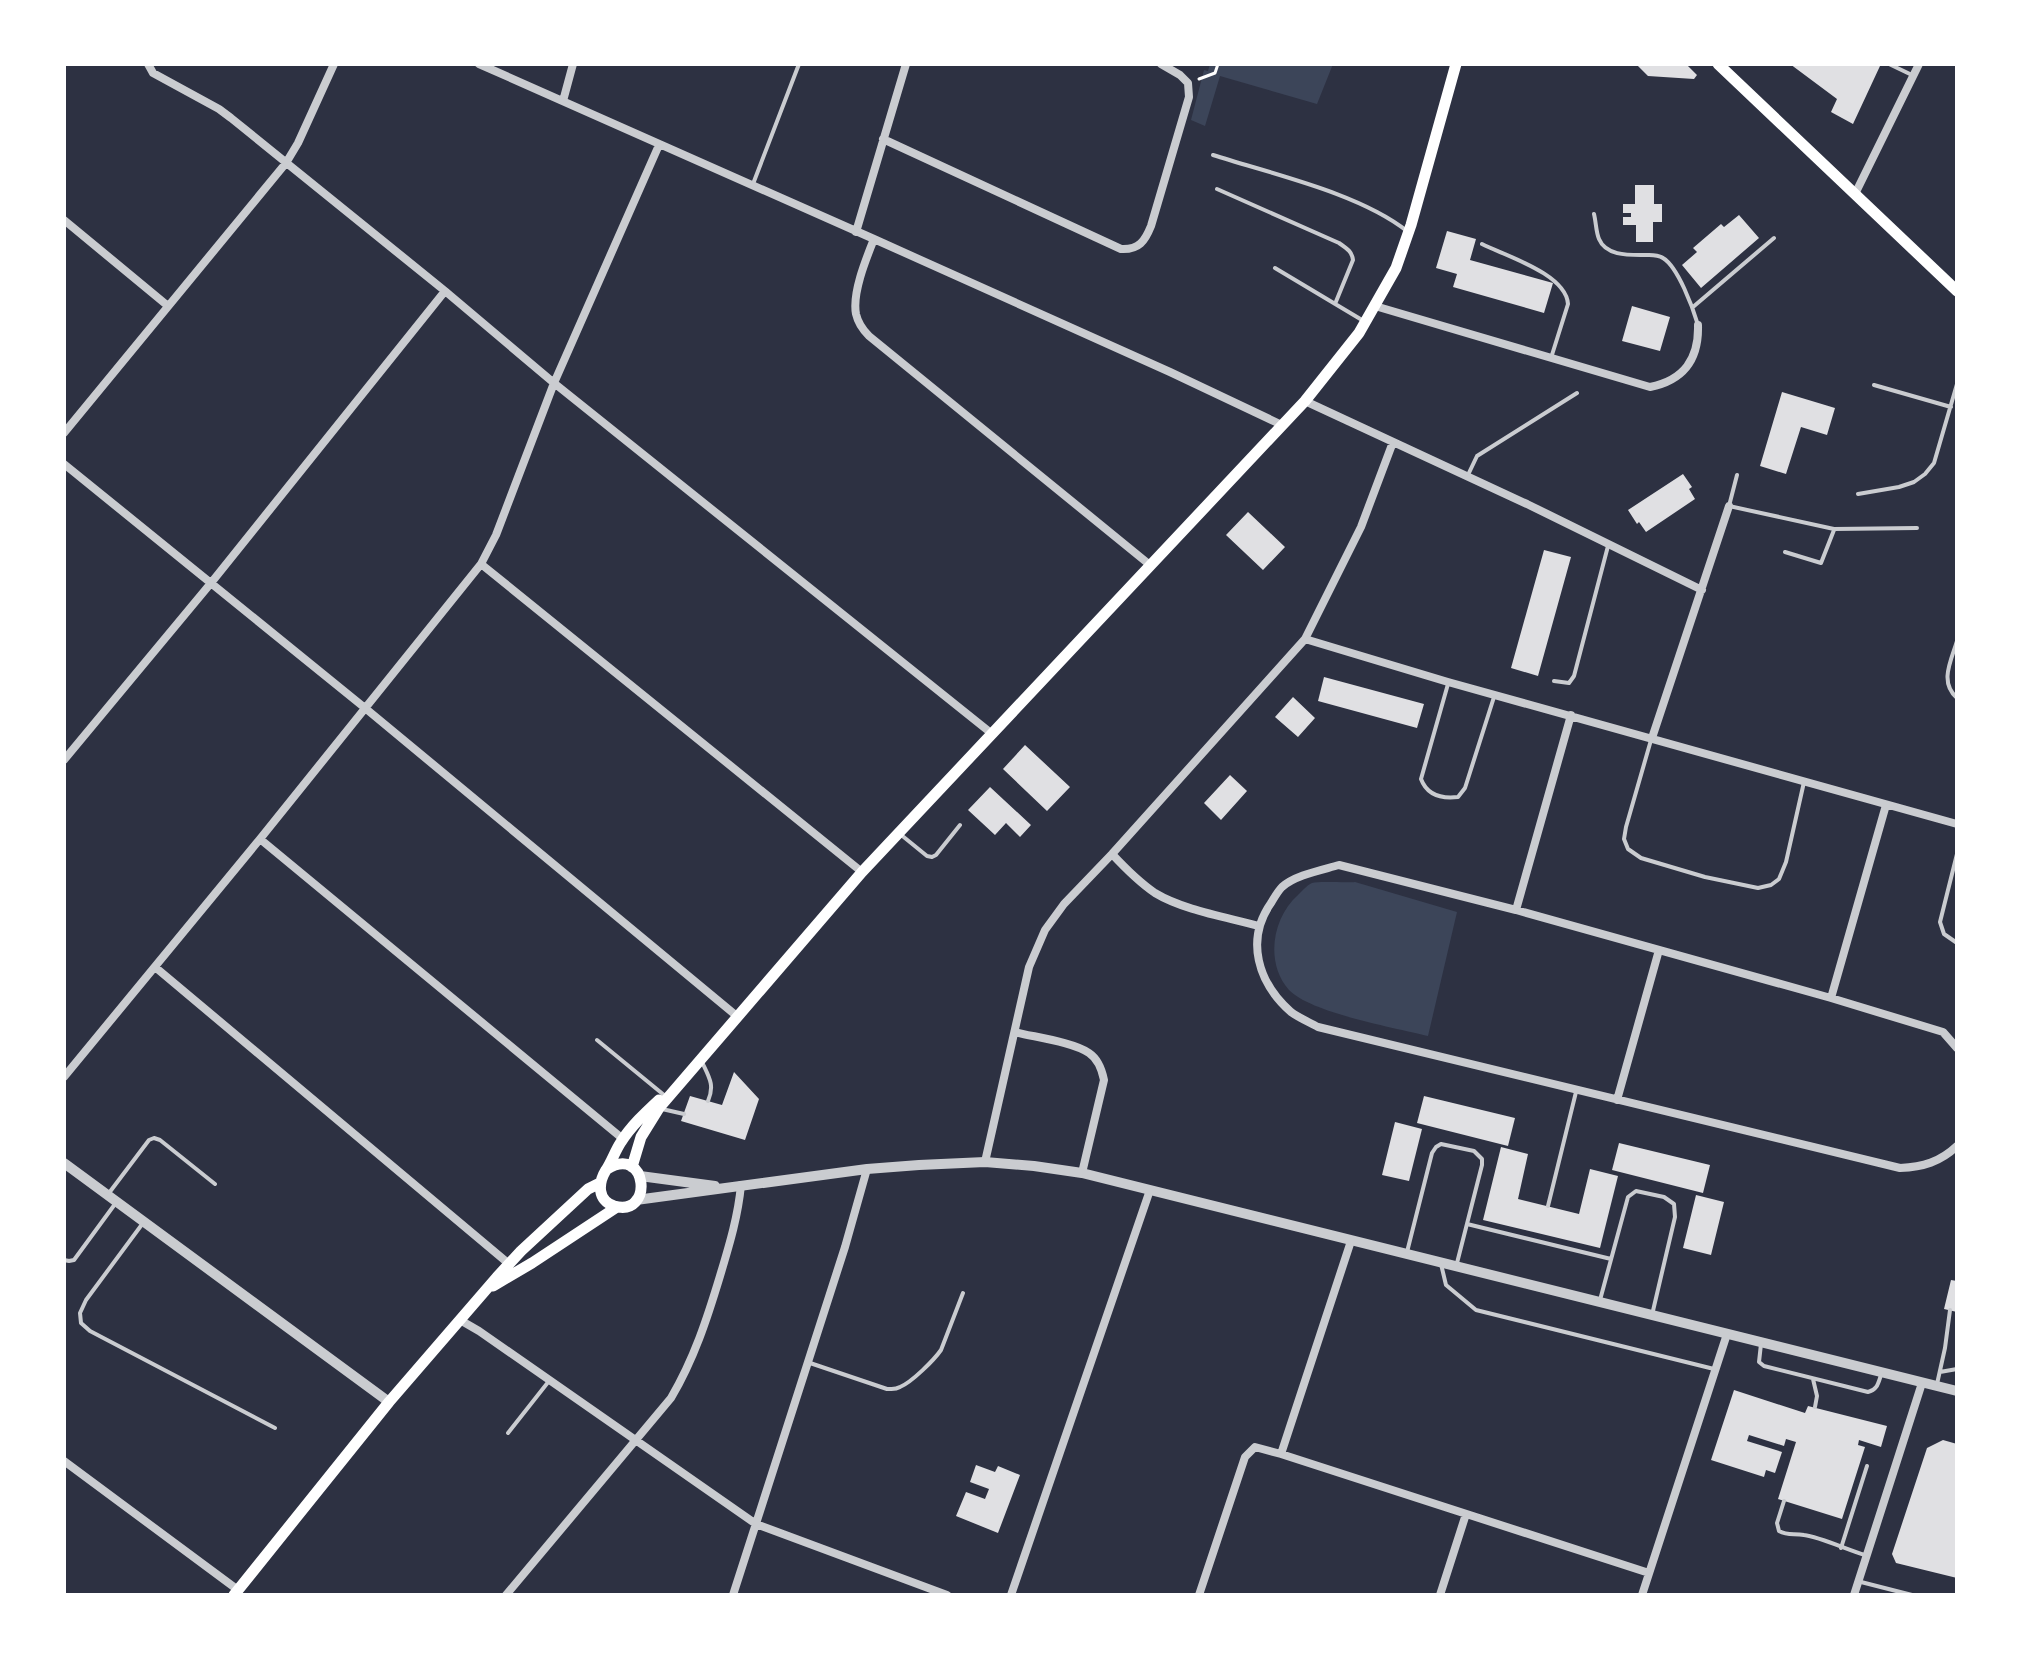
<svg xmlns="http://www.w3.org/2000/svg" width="2021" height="1659" viewBox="0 0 2021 1659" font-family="'Alegreya Sans',sans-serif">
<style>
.green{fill:#3c4559}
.building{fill:#e0e0e3}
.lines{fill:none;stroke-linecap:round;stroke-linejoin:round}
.path{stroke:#fff;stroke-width:3}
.service{stroke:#caccd0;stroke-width:4}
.minor{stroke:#caccd0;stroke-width:8}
.tertiary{stroke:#caccd0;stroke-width:10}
.secondary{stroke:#fff;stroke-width:11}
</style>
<rect width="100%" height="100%" fill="#2d3142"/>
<path class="green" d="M1210 64H1333L1317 104 1220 76 1205 126 1191 120 1204 70 1208 71Z
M1355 882 1457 912 1428 1036C1396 1028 1311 1013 1289 990 1265 963 1272 918 1298 895 1301 892 1307 885 1312 883 1319 881 1346 883 1355 882Z"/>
<path class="building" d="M1636 64H1686L1697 75 1694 79 1648 76Z
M1790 64H1876L1880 66 1853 124 1831 112 1837 99Z
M1635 185H1654V204H1662V222H1653V242H1636V225H1623V217H1631V213H1623V204H1635Z
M1739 215 1759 238 1701 288 1682 265 1697 252 1693 248 1721 224 1724 227Z
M1447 231 1476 239 1470 260 1553 283 1544 313 1453 287 1457 274 1436 268Z
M1632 306 1670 317 1660 351 1622 341Z
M1782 392 1835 408 1827 435 1801 427 1786 474 1760 466Z
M1683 474 1692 487 1689 489 1695 499 1646 532 1639 522 1637 524 1628 510Z
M1248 512 1285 547 1263 570 1226 535Z
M1544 550 1571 557 1538 676 1511 668Z
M1324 677 1424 704 1417 728 1318 701Z
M1293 697 1315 718 1298 737 1275 717Z
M1025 745 1070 787 1047 811 1003 769Z
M1230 775 1247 791 1221 820 1204 803Z
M990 787 1031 825 1020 837 1006 823 995 835 968 810Z
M734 1072 759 1099 745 1140 681 1121 690 1096 722 1105Z
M1424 1096 1515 1118 1508 1146 1417 1123Z
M1395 1122 1422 1129 1409 1181 1382 1175Z
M1619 1143 1710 1165 1703 1193 1612 1170Z
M1501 1147 1528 1154 1518 1199 1579 1214 1590 1169 1618 1176 1600 1248 1483 1220Z
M1696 1195 1724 1202 1711 1255 1683 1248Z
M1951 1280 1957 1281V1312L1944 1309Z
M1734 1390 1805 1413 1808 1406 1887 1426 1881 1447 1859 1440 1858 1445 1865 1447 1842 1519 1778 1499 1796 1442 1786 1439 1784 1446 1749 1435 1747 1441 1782 1452 1775 1473 1766 1470 1764 1477 1711 1460Z
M1943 1440 1957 1444V1578L1896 1563 1892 1554 1927 1448Z
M976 1465 995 1472 998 1466 1020 1475 998 1533 956 1516 966 1492 985 1499 989 1489 970 1482Z"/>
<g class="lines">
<path class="path" d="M1199 79 1215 73 1218 64"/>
<path class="service" d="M1889 64 1912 75
M1213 155C1272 174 1359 193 1407 231
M753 184 799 64
M1217 189 1339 243C1346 248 1352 251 1353 260L1335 304
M1594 214C1596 222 1596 232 1599 239 1606 256 1629 255 1644 255 1651 255 1657 254 1663 258 1678 267 1693 308 1698 325
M1482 244C1506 256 1566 274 1568 304L1551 358
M1275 268 1362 320
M1693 307 1774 238
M1874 385 1951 407
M1737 475 1729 506 1834 529 1917 528
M1467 477 1477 456 1577 393
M1858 494 1899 487 1914 482 1925 474 1934 463 1957 384
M1785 552 1821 563 1834 530
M1957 641C1951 661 1939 682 1957 698
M1554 681 1569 683 1574 676 1608 546
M1448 684 1421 779C1427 795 1441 799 1458 797L1465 788 1494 697
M1651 740 1626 827 1624 839 1628 849 1641 858 1705 877 1758 888 1771 885 1779 879 1786 862 1804 782
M900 834 927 856 932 857 936 855 960 825
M1957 854 1940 922 1944 934 1957 943
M597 1040 664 1095
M702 1062C709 1077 715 1085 708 1101
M662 1109 684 1114
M109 1193 149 1140 154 1138 160 1140 215 1184
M1548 1206 1576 1092
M143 1223 86 1300 80 1313 81 1323 90 1331 275 1428
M1467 1224 1611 1259
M1407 1252 1432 1153 1436 1147 1441 1144 1474 1151 1482 1159V1165L1457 1263
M64 1260 69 1261 74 1260 115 1204
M1441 1264 1446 1285 1476 1310 1714 1369
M1600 1300 1628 1197 1636 1191 1664 1197 1674 1204 1675 1217 1652 1315
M1761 1344 1759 1362 1764 1366 1868 1392C1877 1390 1878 1384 1881 1375
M810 1363 887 1389C893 1389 895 1390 900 1387 912 1382 934 1360 941 1350L963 1293
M1940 1372 1957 1369
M1813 1379 1817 1396 1815 1407
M1937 1384 1945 1348 1950 1310
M508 1433 549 1381
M1784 1501 1777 1523 1779 1531C1788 1536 1794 1533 1804 1535 1820 1537 1848 1550 1865 1555
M1841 1548 1867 1466
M1861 1582 1912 1595"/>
<path class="minor" d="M148 64 153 73 219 109 231 118 445 291 554 383 991 733
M479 64 874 239 1170 372 1282 425
M563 101 573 64
M883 139 1121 249C1139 250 1145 241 1151 226L1189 97 1188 83 1180 75 1161 64
M1855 194 1919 64
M64 220 168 306
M856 232 906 64
M874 239C866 259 852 293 856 314 858 323 863 330 869 336L1150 565
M1375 306 1650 387C1684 380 1699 359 1698 325
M1305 401 1527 504 1702 590
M64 433 286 163 298 143 334 64
M64 464 365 708 738 1017
M481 564 862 872
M1305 639 1448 682 1957 824
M1652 738 1729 506
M64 760 211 583 445 291
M260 839 623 1139
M1112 854C1125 868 1139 882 1155 893 1183 910 1226 917 1259 926
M1516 910 1571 715
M155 967 509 1264
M1831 998 1886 805
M1015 1032C1034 1037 1073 1042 1089 1053 1098 1059 1102 1070 1104 1080L1082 1173
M1957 1048 1943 1032 1831 998 1516 910 1339 865C1322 870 1295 875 1282 887 1278 891 1274 898 1271 903 1245 940 1258 983 1291 1012 1299 1018 1309 1022 1318 1027L1900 1168C1923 1167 1940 1162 1957 1146
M64 1077 260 839 481 564 496 535 554 383 659 145
M1617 1100 1659 950
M985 1162 1029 967 1045 930 1064 904 1112 854 1305 639 1361 527 1393 442
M460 1320 479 1331 756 1524 947 1595
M1281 1454 1649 1573
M64 1461 238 1590
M506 1595 671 1398C694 1359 707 1319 720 1276 729 1246 738 1217 741 1185
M733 1595 845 1247 867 1169
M1011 1595 1150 1190
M1199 1595 1245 1457 1255 1447 1281 1454 1351 1241
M1440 1595 1466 1514
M1642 1595 1727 1334
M1854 1595 1922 1383"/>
<path class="tertiary" d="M64 1163 389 1402
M640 1176 715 1186
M636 1200 867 1169 919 1165 985 1162 1034 1166 1082 1173 1957 1391"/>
<path class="secondary" d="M1718 64 1957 291
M632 1167 641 1137 659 1108 862 872 1305 401 1359 333 1396 268 1411 225 1456 64
M607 1169C648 1144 654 1218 614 1206 597 1200 598 1183 606 1170 612 1161 615 1151 621 1142 631 1126 645 1113 659 1100
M493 1286 532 1263 617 1207
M234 1595 389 1402 497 1277 521 1251 588 1189 600 1183"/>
</g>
<rect width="2021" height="1659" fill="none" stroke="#ffffff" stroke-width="132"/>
</svg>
